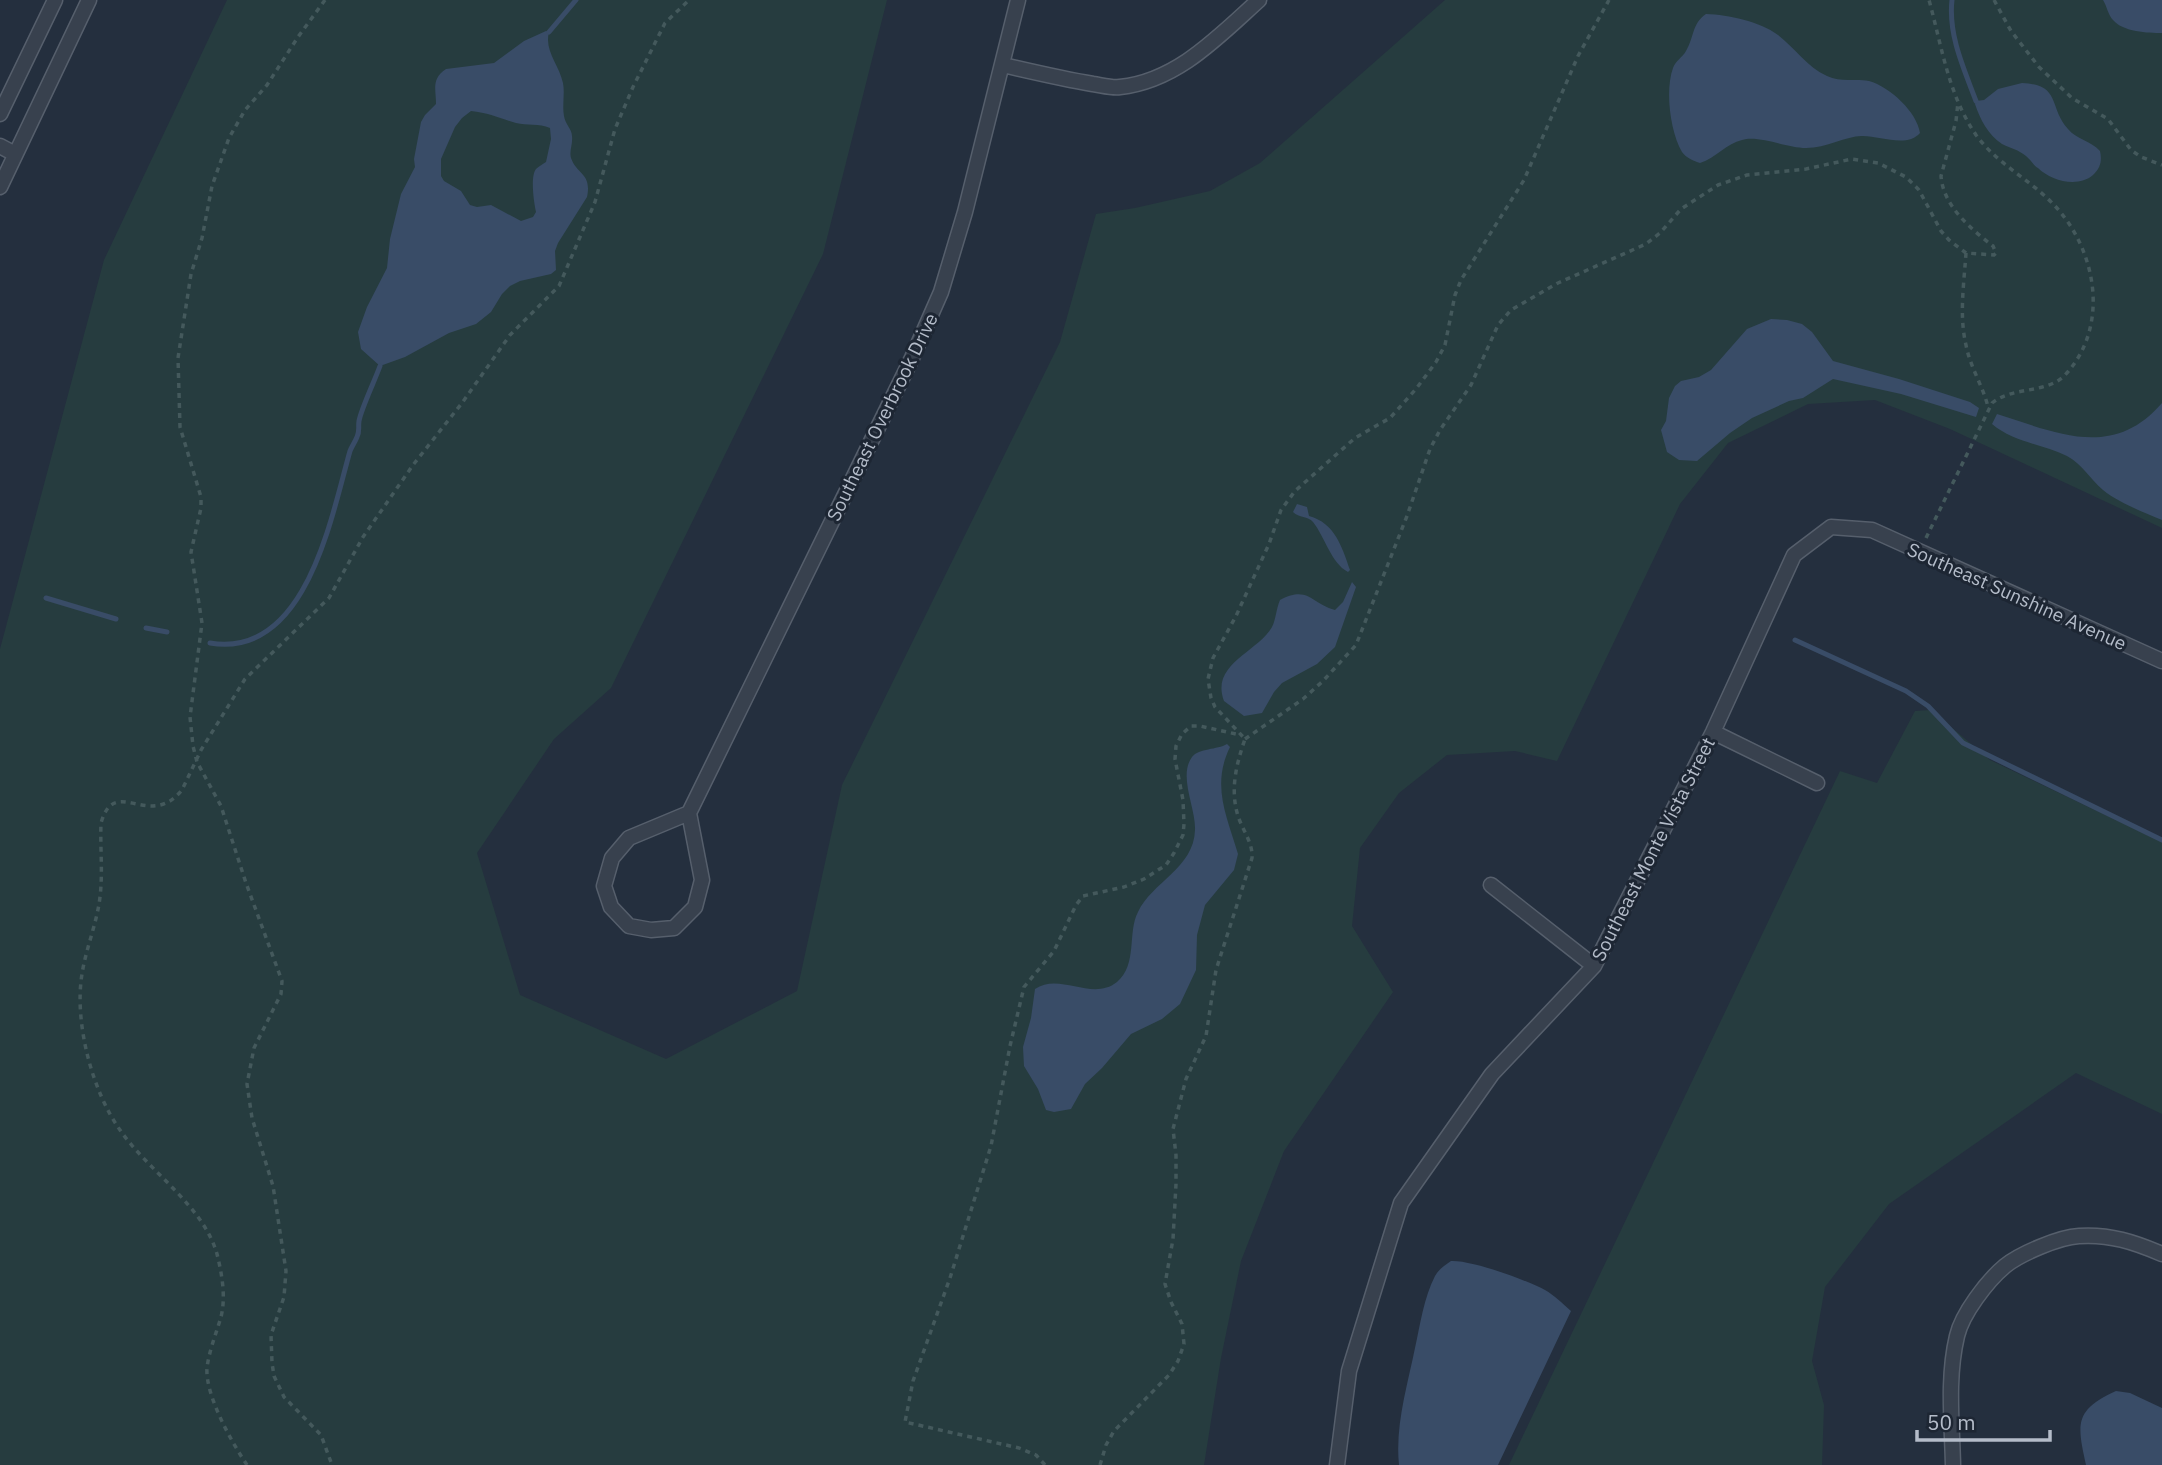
<svg xmlns="http://www.w3.org/2000/svg" width="2162" height="1465" viewBox="0 0 2162 1465" font-family="'IBM Plex Sans',sans-serif">
<style>
.green{fill:#263c3f}
.water{fill:#394c67;fill-rule:evenodd}
.lines{fill:none;stroke-linecap:round;stroke-linejoin:round}
.stream{stroke:#394c67;stroke-width:5}
.street-casing{stroke:#565f6c;stroke-width:17}
.path{stroke:#44595c;stroke-width:3.5;stroke-dasharray:5 5;stroke-linecap:butt}
.street{stroke:#38414e;stroke-width:14}
.labels{text-anchor:middle;dominant-baseline:central;stroke-width:6;stroke-linejoin:round;paint-order:stroke}
.street-label{font-size:19px;fill:#b4bcc9;stroke:#1d2633}
</style>
<rect width="100%" height="100%" fill="#242f3e"/>
<path class="green" d="M227 0H887L823 254 611 688 554 739 477 853 520 995 666 1059 797 991 842 785 1060 342 1096 214 1135 208 1210 191 1260 163 1445 0H2162V528L1950 429 1875 400 1808 404 1728 443 1680 504 1557 761 1515 751 1447 755 1399 793 1360 848 1352 926 1393 992 1284 1151 1241 1261 1221 1358 1204 1465H0V649L104 260Z
M1931 710 1990 760 2162 842V1114L2076 1073 1889 1204 1825 1287 1812 1361 1824 1405 1822 1465H1509L1840 771 1877 783 1915 711Z"/>
<path class="water" d="M2103 0H2162V33C2148 33 2123 32 2113 20 2108 15 2107 6 2103 0Z
M1706 14C1729 15 1759 21 1778 35 1795 48 1807 67 1827 76 1841 83 1855 78 1869 81 1890 87 1917 112 1920 133 1907 148 1880 136 1863 136 1848 135 1827 148 1806 148 1787 148 1759 135 1742 140 1727 143 1716 158 1700 163 1694 161 1686 158 1682 152 1670 131 1665 90 1673 68 1676 60 1682 58 1686 51 1694 38 1692 23 1706 14Z
M546 31 549 32C544 51 559 64 563 83 565 94 562 105 564 116 565 124 572 129 572 136 573 144 569 151 571 158 577 175 592 173 587 197L558 243 555 251 556 270 551 274 520 281 510 286 502 294 491 312 476 324 449 333 405 357 380 366 361 349 358 332 367 307 387 268 390 239 401 194 415 167 414 159 421 122 425 115 436 104C436 89 431 79 446 69L494 63 524 41ZM471 111C489 113 499 118 516 123 527 126 539 123 550 128L551 139 546 162C543 164 539 166 536 169 530 177 534 203 536 212L533 217 521 221 491 205 477 207 470 205 461 191 444 181 441 176V159L455 127 462 118Z
M2022 83C2062 85 2048 107 2068 129 2076 139 2091 141 2100 151 2102 160 2101 168 2093 175 2078 188 2051 181 2038 168 2033 165 2031 160 2026 156 2019 150 2010 148 2002 144 1988 135 1980 119 1975 104L1976 101 1984 100 1998 89Z
M1771 319 1787 320 1802 324 1812 332 1833 361 1899 379 1970 402 1979 408 1976 417 1901 394 1833 379 1803 398 1789 401 1752 418 1730 433 1697 461 1679 460 1667 452 1661 430 1666 421 1669 398 1675 386 1681 381 1699 377 1711 370 1747 329Z
M2162 403V520C2143 512 2119 503 2103 490 2090 479 2083 465 2067 456 2042 444 2013 442 1992 424L1997 414C2057 433 2113 460 2162 403Z
M1297 504 1307 507 1309 516C1335 523 1342 547 1350 570L1348 572C1331 563 1325 537 1313 522 1308 516 1299 518 1293 512Z
M1352 582 1356 587 1335 647 1317 664 1282 683 1274 692 1262 713 1244 716 1224 701C1210 664 1258 652 1272 627 1276 619 1276 609 1280 600 1309 585 1311 604 1335 610L1343 602Z
M1227 744 1230 747C1211 786 1227 816 1238 854L1234 870 1205 905 1197 935 1196 970 1180 1004 1162 1019 1131 1034 1102 1068 1085 1084 1071 1109 1054 1112 1046 1110 1038 1089 1024 1066 1023 1047 1031 1018 1035 989C1060 972 1092 1002 1117 982 1138 964 1127 933 1138 912 1152 882 1194 868 1195 830 1196 808 1178 776 1192 757 1199 748 1217 750 1227 744Z
M1451 1261C1472 1260 1526 1280 1545 1290 1554 1295 1563 1304 1571 1311L1498 1465H1399C1395 1426 1407 1387 1415 1348 1420 1325 1424 1297 1435 1276 1439 1269 1445 1265 1451 1261Z
M2116 1391 2130 1393 2162 1408V1465H2086C2077 1424 2074 1410 2116 1391Z"/>
<g class="lines">
<path class="stream" d="M1952 0C1948 35 1964 69 1976 101
M549 32 576 0
M46 598 116 619
M146 628 167 632
M1795 640 1906 691 1928 706 1963 743 2162 840
M210 643C306 659 331 518 350 451 352 446 355 442 357 437 360 431 358 427 359 421 361 409 375 380 380 366"/>
<g class="street-casing">
<path id="street" d="M1003 65C1033 72 1063 79 1093 84 1101 85 1111 88 1120 87 1177 81 1218 37 1259 0
M0 114 55 0
M0 146 15 154
M0 187 89 0
M1713 732 1817 783
M689 813 629 838 612 858 604 886 611 907 629 926 651 930 674 928 695 907 702 880 689 813 912 358 941 292 965 212 1018 0
M1491 885 1594 966
M1337 1465 1349 1371 1401 1203 1492 1074 1594 966 1713 732 1794 555 1831 527 1872 530 2162 661
M1953 1465C1952 1422 1947 1378 1957 1336 1962 1314 1987 1281 2005 1266 2020 1254 2059 1237 2079 1236 2110 1234 2134 1242 2162 1254"/>
</g>
<path class="path" d="M325 0 298 37 267 85 245 110 229 138 212 186 202 238 191 274 178 358 180 427 201 497V508L191 552 202 623 190 717 193 746 197 762 221 806 246 883 282 981 281 994 254 1048 247 1084 252 1118 273 1186 286 1271 284 1297 271 1335 272 1363 274 1376 284 1397 321 1435 332 1465
M1994 0 2011 31 2039 67 2072 98 2108 119 2131 150 2141 157 2162 165
M1966 253C1964 283 1959 316 1966 345 1970 367 1983 386 1988 407
M1926 538 1992 403C2013 386 2047 394 2065 375 2110 327 2097 251 2055 206 2031 180 1997 164 1976 135 1948 94 1942 47 1929 0
M1245 739 1303 699 1323 681 1356 645 1407 516 1430 449 1440 430 1471 385 1498 325 1511 310 1558 283 1646 244 1660 233 1681 209 1718 185 1747 175 1806 169 1852 159 1878 163 1906 177 1919 190 1941 231 1949 240 1966 253 1994 255 1996 253 1993 246C1971 229 1943 206 1941 176L1956 121 1958 102
M247 1465C232 1443 205 1395 207 1368 209 1351 216 1334 221 1317 226 1297 222 1274 217 1254 203 1205 149 1172 120 1130 92 1091 74 1022 82 974 86 948 97 923 100 897 103 872 100 847 101 823 115 774 149 831 182 790L201 750 245 679 329 598 363 537 413 465 462 403 510 335 559 286 595 202 615 129 633 87 665 23 689 0
M1045 1465 1036 1455 1019 1448 905 1422 913 1381 950 1278 991 1146 1010 1046 1024 987 1054 951 1076 905 1083 896 1124 887 1144 879 1166 865 1174 853 1183 835 1184 824 1183 800 1175 759 1176 746 1182 734 1191 726H1200L1236 734
M1100 1465 1106 1445 1114 1431 1169 1375 1178 1361 1184 1344 1182 1324 1171 1302 1165 1284 1173 1239 1176 1184V1155L1173 1129 1186 1079 1206 1036 1216 970 1252 858C1253 843 1243 831 1238 816 1230 790 1236 765 1245 739L1215 707 1211 698 1208 679 1213 658 1236 616 1269 544 1281 510 1295 491 1355 438 1390 418 1416 389 1436 362 1445 345 1455 295 1461 280 1524 180 1578 56 1609 0"/>
<use href="#street" class="street"/>
</g>
<g class="labels">
<g class="street-label">
<text transform="translate(882 417) rotate(-64)">Southeast Overbrook Drive</text>
<text transform="translate(2017 596) rotate(24)">Southeast Sunshine Avenue</text>
<text transform="translate(1653 849) rotate(-63)">Southeast Monte Vista Street</text>
</g>
</g>
<path d="M1917 1430v10h133v-10" fill="none" stroke="#b4bcc9" stroke-width="3.5"/>
<text x="1927" y="1430" font-size="21" fill="#b4bcc9" stroke="#1d2633" stroke-width="5" paint-order="stroke">50 m</text>
</svg>
